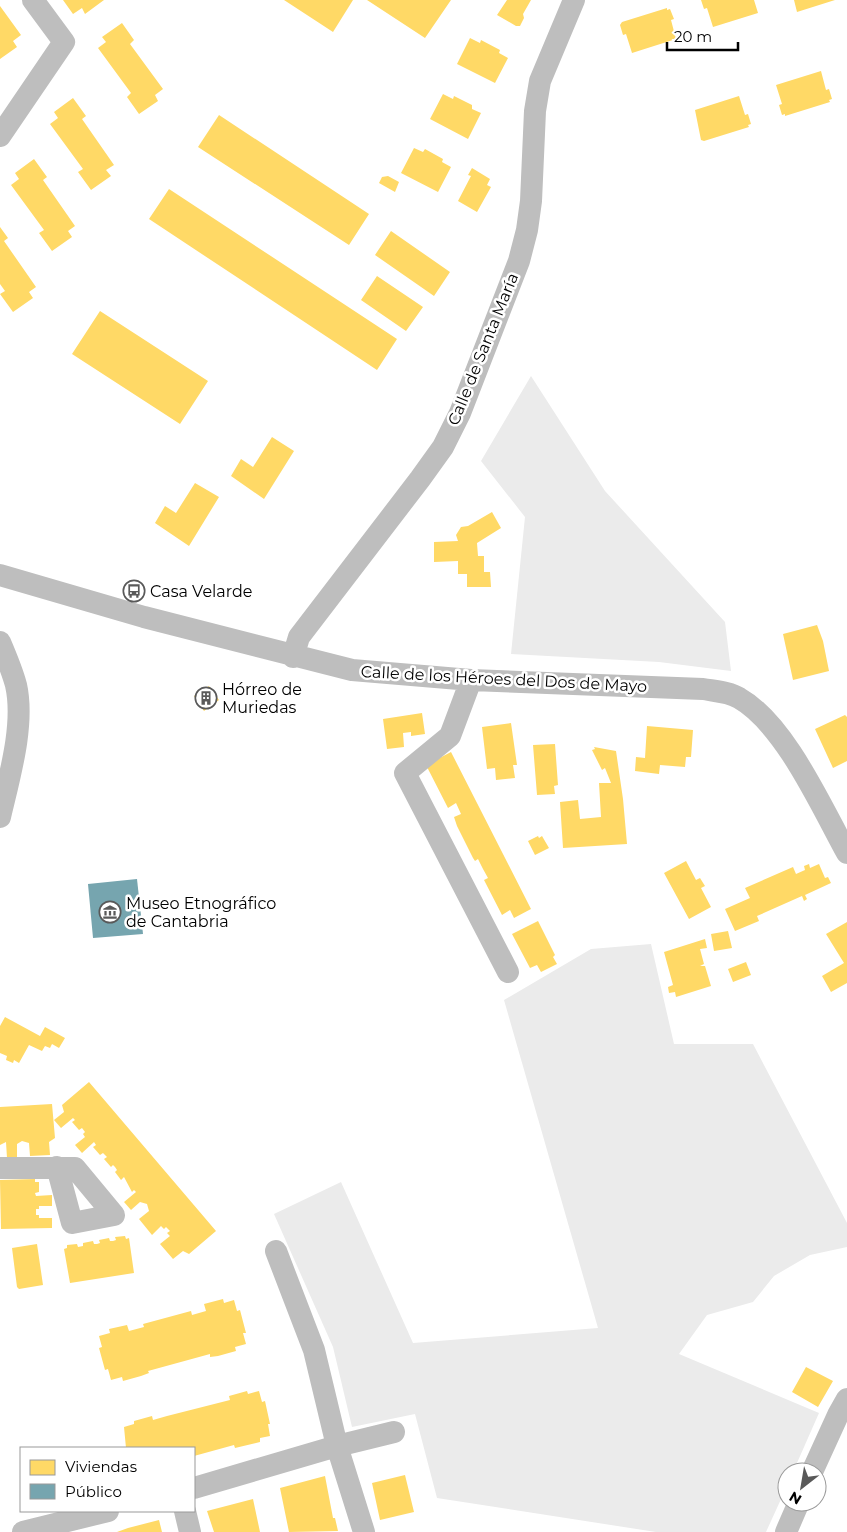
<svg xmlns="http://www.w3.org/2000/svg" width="847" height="1532" viewBox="0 0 847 1532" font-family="Montserrat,sans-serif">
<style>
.green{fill:#ebebeb}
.homes{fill:#ffd966}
.public{fill:#76a5af}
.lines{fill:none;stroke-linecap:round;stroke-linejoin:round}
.minor{stroke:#bebebe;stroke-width:22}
.labels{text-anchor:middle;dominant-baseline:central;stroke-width:5;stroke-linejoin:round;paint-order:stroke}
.street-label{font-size:16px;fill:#000;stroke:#fff}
.poi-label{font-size:16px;fill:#000;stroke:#fff;text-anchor:start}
</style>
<rect width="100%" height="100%" fill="#fff"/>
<path class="green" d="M531 376 605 491 725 622 731 671 659 662 511 654 525 517 481 461Z
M651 944 674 1044H753L847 1223V1247L810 1255 774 1276 753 1302 707 1315 679 1354 819 1413 793 1472H787V1486L766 1532H656L437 1498 415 1414 352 1427 333 1347 274 1214 341 1182 413 1343 598 1328 504 1000 591 949Z"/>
<path class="homes" d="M63 0H104L85 14 82 8 73 14Z
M284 0H353L333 32Z
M367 0H451L425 38Z
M507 0H531L523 14 524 18 520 26H516L497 15Z
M701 0H754L758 13 713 27 707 8 704 9Z
M794 0H835L797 12Z
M0 6 21 35 13 41 17 47 0 59Z
M667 8V10L670 9 674 19 671 20 676 39 632 53 626 34 623 35 620 25 622 22Z
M122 23 134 40 130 44 163 89 155 95 158 101 139 114 127 97 131 93 98 48 106 42 102 37Z
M470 38 480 43 481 40 500 50 499 53 508 58 495 83 457 64Z
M821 71 826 90 829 89 832 99 829 100 830 102 785 116V114L782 115 779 105 782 104 776 85Z
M443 94 453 99 454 96 472 105V109L481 113 468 139 430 119Z
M739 96 745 115 748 114 751 124 748 125 749 127 704 141 701 140 695 110Z
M73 98 86 116 82 119 114 165 106 170 111 176 91 190 78 172 83 169 50 124 58 118 54 112Z
M219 115 369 214 349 245 198 147Z
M414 148 423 152 425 149 443 159 442 162 451 167 438 192 401 173Z
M34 159 47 177 43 180 75 226 68 231 72 237 52 251 39 233 44 230 11 185 19 179 15 173Z
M472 168 490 179 487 185 491 187 477 212 458 201 471 176 468 175Z
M388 176 399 182 395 192 379 183 382 177Z
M169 189 397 339 377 370 149 219Z
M0 227 8 238 4 241 36 287 29 292 33 298 13 312 0 294 5 291 0 284Z
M391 231 450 272 434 296 375 255Z
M377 276 423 307 406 331 361 300Z
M100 311 208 381 180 424 72 354Z
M272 437 294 451 264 499 231 476 241 459 253 467Z
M195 483 219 497 189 546 155 523 165 506 176 513Z
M492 512 501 528 477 543 478 556H484V572H490L491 587H467V574H458V561L434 562V542L458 541 456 535 461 527 468 526Z
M817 625 823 641 829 671 793 680 783 634Z
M209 686 219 700 204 711 194 696Z
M422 713 425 734 411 736V732L403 733 404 747 387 749 383 719Z
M845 715 847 717V761L833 768 815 729Z
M511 723 517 765H513L515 778 496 780 495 768 487 769 482 727Z
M647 726 693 730 691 757H686L685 767 660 765 659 774 635 771 636 757 645 758Z
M555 744 558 785 554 786 555 794 537 795 533 745Z
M594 747 616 751 623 799 627 844 563 848 560 802 578 800 580 819 601 817 599 783H611L605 768 602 770 592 750 595 749Z
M451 752 531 909 514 918 510 910 502 915 484 880 488 878 483 869 478 859 475 861 473 858 457 826 454 817 461 814 456 803 448 808 426 765Z
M538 836 539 838 542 836 549 848 535 855 528 841Z
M686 861 696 880 700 878 705 886 701 888 711 907 689 919 664 873Z
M809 864 810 868 819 864 825 878 828 877 831 883 805 895 807 899 804 901 802 896 757 916 759 921 735 931 725 909 750 898 745 888 793 867 796 874 805 870 804 866Z
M538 921 555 955 553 957 557 964 541 972 537 965 530 968 512 934Z
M847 922V983L831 992 822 976 844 963 826 934Z
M728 931 732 948 714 951 711 934Z
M705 939 707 948 700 949 704 964 700 966H705L711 986 676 997 675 992 669 993 668 987 673 985 664 952Z
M746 962 751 975 733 982 728 969Z
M5 1017 40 1036 45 1027 65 1038 59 1048 52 1044 50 1048 45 1046 42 1051 29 1045 19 1063 14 1060 13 1063 6 1060 7 1056 0 1053V1026Z
M89 1082 216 1231 189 1254 183 1251 173 1259 160 1244 170 1236 167 1233 170 1231 166 1227 164 1229 161 1226 152 1235 139 1219 149 1211 147 1204 140 1202 131 1210 124 1202 136 1192 134 1190 132 1192 124 1177 121 1180 115 1172 117 1170 115 1167 113 1165 111 1167 104 1159 107 1157 103 1153 100 1155 93 1147 96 1145 94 1142 82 1153 75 1145 85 1137 83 1134 85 1132 82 1128 79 1130 72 1122 75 1120 73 1118 61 1128 54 1120 64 1112 62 1105Z
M52 1104 55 1138 49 1142 50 1155 30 1156 29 1143 22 1141 17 1144V1157L7 1158 6 1142 0 1145V1107Z
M35 1179V1182H39V1192L35 1193 36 1196 52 1195V1206H39V1209H36V1215H39V1218H52V1228L1 1229 0 1180Z
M125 1236 126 1239 129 1238 134 1273 70 1283 64 1249 67 1248V1245L77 1244 78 1247 83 1246V1243L93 1241 94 1244H97L100 1243 99 1240 109 1238 110 1241H113L116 1240 115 1237Z
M37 1244 43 1285 19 1289 17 1287 12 1248Z
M223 1299 224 1303 234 1300 237 1311 240 1310 246 1333H243L246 1344 235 1347 236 1351 218 1356 210 1357V1354L148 1371 149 1373 141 1376 123 1381 122 1377 111 1380 108 1369 105 1370 99 1348 102 1347 99 1336 110 1333 109 1329 127 1325 129 1331 144 1327 143 1324 191 1311 192 1315 206 1311 204 1304Z
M806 1367 833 1381 818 1407 792 1392Z
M247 1391 248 1394 259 1391 262 1402 265 1401 270 1424H268L270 1436 260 1438V1442L235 1448 234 1445 194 1456V1448H126L124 1427 134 1424V1421L152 1416 153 1420 167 1416 230 1400 229 1396Z
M405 1475 414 1512 380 1520 372 1483Z
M325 1476 333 1518H335L338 1531 289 1532 280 1488Z
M253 1499 260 1532H214L207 1511Z
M159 1520 162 1532H117L128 1528Z"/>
<path class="public" d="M137 879 143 934 93 938 88 884Z"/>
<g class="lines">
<path class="minor" d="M0 136 64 42 33 0
M0 575 144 617 352 670 471 680 703 689C714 691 730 692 739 698 785 724 822 808 847 853
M0 642C6 656 12 670 16 685 25 725 9 778 0 817
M293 657 299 637 420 479 443 447 460 413 519 261 527 230 531 201 535 111 540 81 574 0
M471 680 450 736 405 773 508 972
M0 1168H75L114 1215 72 1223 57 1167
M276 1251 314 1350 337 1446 364 1532
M812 1472 838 1415 847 1399
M194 1488 337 1446 394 1432
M185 1511 190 1532
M23 1532 108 1511
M786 1532 799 1502"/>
</g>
<defs>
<g id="bus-ring" transform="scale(1.125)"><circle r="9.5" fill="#fff" stroke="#595959" stroke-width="1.5"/><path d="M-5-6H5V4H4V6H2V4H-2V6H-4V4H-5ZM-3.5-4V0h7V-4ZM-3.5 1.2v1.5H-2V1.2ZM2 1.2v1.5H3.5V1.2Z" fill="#595959"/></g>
<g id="building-ring" transform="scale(1.125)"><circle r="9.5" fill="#fff" stroke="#595959" stroke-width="1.5"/><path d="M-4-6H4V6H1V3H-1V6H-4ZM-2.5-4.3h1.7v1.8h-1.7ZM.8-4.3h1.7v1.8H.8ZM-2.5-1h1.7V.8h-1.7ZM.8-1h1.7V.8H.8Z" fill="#595959"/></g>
<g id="museum-ring" transform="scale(1.125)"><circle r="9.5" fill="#fff" stroke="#595959" stroke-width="1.5"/><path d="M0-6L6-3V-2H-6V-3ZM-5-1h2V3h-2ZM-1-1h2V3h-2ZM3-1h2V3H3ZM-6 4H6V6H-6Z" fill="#595959"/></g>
</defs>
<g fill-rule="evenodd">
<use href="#bus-ring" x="134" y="591"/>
<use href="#building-ring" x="206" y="698"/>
<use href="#museum-ring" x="110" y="912"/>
</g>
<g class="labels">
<g class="street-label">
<text transform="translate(483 349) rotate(-68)">Calle de Santa María</text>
<text transform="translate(504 679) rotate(3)">Calle de los Héroes del Dos de Mayo</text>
</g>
<g class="poi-label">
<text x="150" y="591">Casa Velarde</text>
<text x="222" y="689">Hórreo de<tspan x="222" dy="18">Muriedas</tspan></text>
<text x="126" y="903">Museo Etnográfico<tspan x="126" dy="18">de Cantabria</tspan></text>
</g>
</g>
<rect x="20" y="1447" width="175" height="65" fill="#ffffff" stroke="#999999"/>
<rect x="30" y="1460" width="25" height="15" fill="#ffd966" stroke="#999999"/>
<text x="65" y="1472" font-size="15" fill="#000000">Viviendas</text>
<rect x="30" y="1484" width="25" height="15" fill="#76a5af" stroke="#999999"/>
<text x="65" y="1497" font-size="15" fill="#000000">Público</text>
<g transform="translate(802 1487) rotate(211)"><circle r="24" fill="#ffffff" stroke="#999999"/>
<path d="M0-4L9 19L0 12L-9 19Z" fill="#595959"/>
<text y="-8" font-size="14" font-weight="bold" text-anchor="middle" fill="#000000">N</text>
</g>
<path d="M667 42v8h71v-8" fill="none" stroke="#000000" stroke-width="2.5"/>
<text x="674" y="42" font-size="15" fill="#000000" stroke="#ffffff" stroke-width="4" paint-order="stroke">20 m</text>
</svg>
